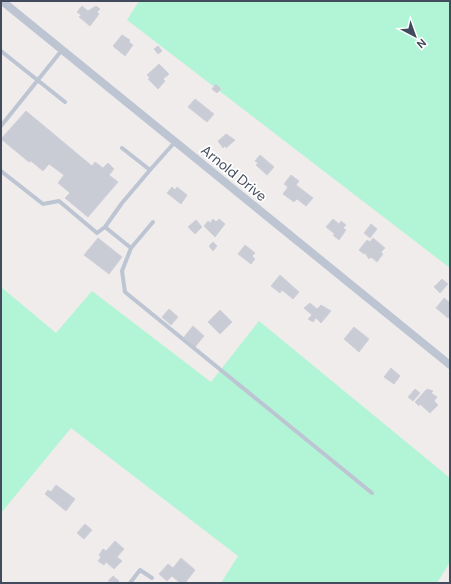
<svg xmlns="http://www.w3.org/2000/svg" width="451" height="584" viewBox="0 0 451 584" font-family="'DM Sans',sans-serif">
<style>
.green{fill:#b2f4d6}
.building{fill:#caccd5;stroke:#cfd0d9}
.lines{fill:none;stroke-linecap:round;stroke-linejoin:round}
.lane{stroke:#bdc5d3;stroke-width:4}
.street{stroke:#bdc5d3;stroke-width:8}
.labels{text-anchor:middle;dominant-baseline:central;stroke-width:3.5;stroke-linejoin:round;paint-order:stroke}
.street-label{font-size:14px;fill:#424b5b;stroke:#fff}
</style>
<rect width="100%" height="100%" fill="#efeceb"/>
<path class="green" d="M139 1H450V268L127 20Z
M1 287 56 333 92 291 211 382 259 321 450 478V562L437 583H221L238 556 71 428 1 513Z"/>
<path class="building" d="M82 6 88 11 96 6 100 9 97 12 99 14 90 26 79 17 81 15 77 12Z
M122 35 130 40 129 42 133 45 125 56 113 46Z
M158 46 162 51 158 54 154 49Z
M159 64 169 74 163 79 165 81 158 89 148 79 150 78 147 75Z
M216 84 221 89 217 93 212 89Z
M195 99 214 114 207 122 188 107Z
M26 111 92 166 95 162 103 168 108 163 114 169 109 175 118 182 88 217 65 198 70 193 58 183 64 175 49 164 43 171 31 161 29 162 1 139Z
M226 134 235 140 226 148 225 146 223 148 218 141Z
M260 155 274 167 267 175 256 165 258 163 255 161Z
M291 175 299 181 296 185 313 198 306 206 297 199 294 202 283 194 288 187 284 184Z
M172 187 175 190 177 187 187 195 181 204 167 193Z
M213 219 216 222 219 219 225 224 215 237 204 226 208 221 210 223Z
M333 219 339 224 341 221 346 225 343 228 346 230 339 240 333 235 335 234 326 227Z
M196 220 202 227 195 234 188 227Z
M371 224 377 229 370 238 364 233Z
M98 238 122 257 109 274 84 255Z
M373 238 385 248 381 252 383 254 377 262 371 257 369 259 365 253 364 254 359 250 367 240 370 242Z
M213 242 217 246 213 251 209 246Z
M245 245 255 253 252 256 255 259 251 264 238 254Z
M280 275 299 292 293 299 282 290 280 293 271 286Z
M442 279 448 284 440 293 434 287Z
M444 298 450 303V316L448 318 436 308Z
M310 303 317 309 321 305 331 311 321 323 316 318 313 322 308 319 312 315 304 308Z
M169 309 178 317 171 325 162 317Z
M220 310 232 322 220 334 208 322Z
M193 326 204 336 195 347 184 337Z
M354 327 369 339 359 352 344 339Z
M391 368 400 376 394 384 384 377Z
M415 389 420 393 413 401 408 397Z
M427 389 433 391 431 393 437 397 434 401 438 405 430 413 420 404 419 406 415 402Z
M56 485 75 499 66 511 45 494 48 490 51 492Z
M85 524 92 530 84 539 77 533Z
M115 541 124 549 117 557 122 561 114 569 106 562 104 565 98 561 101 557 99 555 103 549 106 551Z
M181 558 195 570 185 583H180L172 576 167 581 159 574 168 564 173 568Z
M113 576 119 581 117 583 108 581Z"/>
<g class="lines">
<path class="lane" d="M1 51 65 102
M1 126 62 50
M122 148 150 170 175 142
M1 171 43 204 59 201 97 233 105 227 122 203 150 170
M105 227 131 248 153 222
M131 248 122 271 125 292 372 493
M130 583 140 570 152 578"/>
<path class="street" d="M2 1 450 365"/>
</g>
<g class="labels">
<g class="street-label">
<text transform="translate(234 173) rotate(39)">Arnold Drive</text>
</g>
</g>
<rect width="451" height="584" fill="none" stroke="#424b5b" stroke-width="4"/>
<g transform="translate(415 36) rotate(139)" stroke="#ffffff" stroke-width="3" paint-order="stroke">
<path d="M0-3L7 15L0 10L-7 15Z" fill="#424b5b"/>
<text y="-6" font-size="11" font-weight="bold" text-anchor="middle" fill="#424b5b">N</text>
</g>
</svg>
